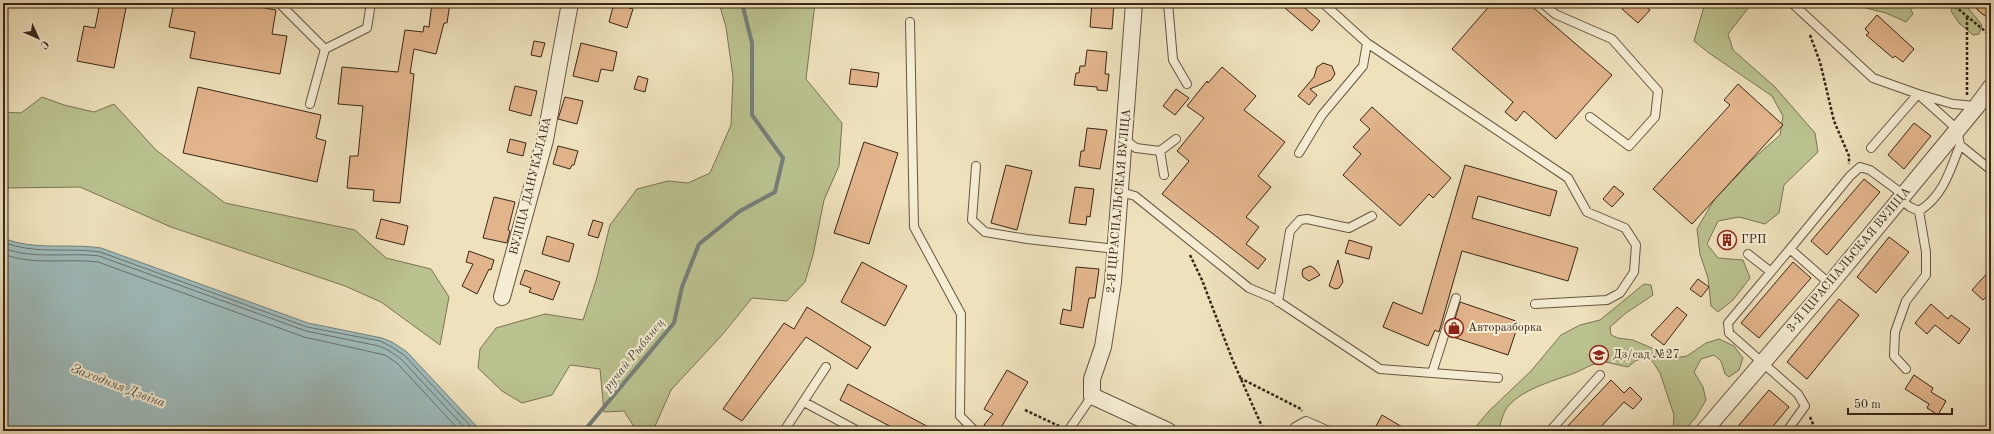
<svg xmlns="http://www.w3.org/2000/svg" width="1994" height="434" viewBox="0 0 1994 434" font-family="'Old Standard TT',serif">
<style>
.green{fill:#bac28f;stroke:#7a7454}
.water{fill:#9ebbbb;stroke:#767f7a}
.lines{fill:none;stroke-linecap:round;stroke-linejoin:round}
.shore{stroke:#6c706a;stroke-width:1}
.stream{stroke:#767f7a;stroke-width:4}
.building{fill:#e2b48b;stroke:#392618}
.service-casing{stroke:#665541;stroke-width:10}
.minor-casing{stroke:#665541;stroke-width:18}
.primary-casing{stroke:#392618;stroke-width:24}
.path{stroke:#392618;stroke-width:2.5;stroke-dasharray:3 2;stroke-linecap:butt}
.service{stroke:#f4ecd3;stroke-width:8}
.minor{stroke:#f4ecd3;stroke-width:16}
.primary{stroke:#e7c07e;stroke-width:22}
.labels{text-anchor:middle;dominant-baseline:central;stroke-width:4;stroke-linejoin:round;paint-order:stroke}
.street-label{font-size:12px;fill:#392618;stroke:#f4ecd3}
.poi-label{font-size:12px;fill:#392618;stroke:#f4ecd3;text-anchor:start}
.water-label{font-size:13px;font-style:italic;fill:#524b41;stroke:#f4ecd3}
</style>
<rect width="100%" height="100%" fill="#eee1bc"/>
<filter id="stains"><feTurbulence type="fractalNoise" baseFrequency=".005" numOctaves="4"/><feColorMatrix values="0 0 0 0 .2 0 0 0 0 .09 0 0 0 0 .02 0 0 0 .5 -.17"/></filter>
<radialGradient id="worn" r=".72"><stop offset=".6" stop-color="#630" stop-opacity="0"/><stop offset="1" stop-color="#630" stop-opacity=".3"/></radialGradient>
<path class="green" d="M719 3H815L806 79 842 123 839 166 824 200 813 255 805 282 787 301 752 298 722 335 671 390 653 431H634L633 425 624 411 604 412 600 369 570 365 552 395 522 403 502 391 478 368 480 349 496 328 545 314 583 320 596 281 610 225 637 189 668 181 688 183 710 173 731 125 733 77 726 27Z
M1705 3H1752L1728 34 1733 50 1775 87 1815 133 1818 152 1784 185 1779 213 1765 224 1739 217 1718 221 1707 244 1718 258 1743 260 1750 278 1733 300 1718 312 1711 306 1708 278 1700 254 1697 229 1714 200 1754 158 1780 135 1783 116 1772 96 1709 53 1694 41Z
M1867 3H1908L1913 14 1906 22 1886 13 1866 8Z
M1954 3H1964L1982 25 1979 34 1973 35 1959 23 1951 11Z
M42 97 64 105 94 112 114 104 156 150 225 203 355 230 386 258 431 269 449 297 440 345 381 302 345 286 171 227 80 187 3 188V112L21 113Z
M1644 284 1651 285 1653 295 1626 313 1610 327 1611 335 1618 338 1633 340 1675 358 1687 356 1706 343 1719 339 1734 346 1743 358 1739 370 1729 377 1725 374 1721 361 1714 355 1701 359 1694 372 1703 387 1706 400 1696 417 1684 431H1673L1674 415 1660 373 1653 362 1646 357 1635 361 1628 367C1622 366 1608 362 1604 362 1592 363 1583 370 1572 374 1553 381 1516 391 1505 411 1503 415 1501 421 1500 425L1503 431H1472L1489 411 1531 371 1561 335 1580 325 1600 320Z"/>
<path class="water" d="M3 238C35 251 68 243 101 248L308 323 382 338 392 342 407 352 481 431H3Z"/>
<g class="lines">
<path class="shore" d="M3 242C35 255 67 247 100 252L307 327 380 341 390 346 404 355 475 431
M3 248C34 260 67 252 99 256L306 331 379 346 388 350 401 359 468 431
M3 254C34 266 66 258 98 262L304 337 385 355 397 363 460 431"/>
<path class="stream" d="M584 431 674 323 682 287 699 244 740 211 775 192 783 158 752 115V43L742 3"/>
</g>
<path class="building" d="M100 3H127L114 68 77 61 84 26 95 28Z
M174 3H238L276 10 272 34 287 36 280 74 190 58 195 32 169 27Z
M432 3H450L447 23H444L436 54 414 49 410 73 414 74 400 203 373 201 374 190 347 188 350 156H358L363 106 338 104 342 67 398 72 405 30 423 32 424 26 429 27Z
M614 3 633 9 627 28 609 22Z
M1092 3H1114L1112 29 1090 27Z
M1279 3H1299L1320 21 1312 31Z
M1492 3H1528L1612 75 1556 139 1524 111 1516 121 1505 112 1513 102 1452 49Z
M1628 3H1642L1650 10 1638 23 1622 9Z
M1877 15 1914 49 1903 62 1895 56 1893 58 1866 35 1869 33 1865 29Z
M534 41 545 43 541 57 531 55Z
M581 43 617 52 613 71 601 69 598 82 573 76Z
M1087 50 1107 52 1105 74H1109L1107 91 1097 90V87L1074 85 1076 73H1079L1080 66H1085Z
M1323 63 1332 66 1335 74 1331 80 1310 89 1317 95 1309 105 1298 96 1314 77 1317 67Z
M1222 67 1256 96 1244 110 1285 142 1258 176 1271 187 1246 217 1259 227 1246 244 1266 259 1258 269 1162 194 1189 161 1177 151 1204 118 1187 106 1207 81 1208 83Z
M851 69 879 73 877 87 849 84Z
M638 76 648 79 645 92 634 89Z
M1738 84 1783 125 1692 224 1653 189 1730 105 1724 100Z
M515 86 537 91 531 116 509 110Z
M198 87 321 115 316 138 326 141 317 182 183 153Z
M1176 89 1189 98 1175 115 1163 106Z
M565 97 583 101 577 124 558 119Z
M1372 107 1451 178 1433 198 1429 194 1400 226 1343 175 1361 154 1353 147 1370 129 1360 120Z
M1914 123 1931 136 1904 169 1888 155Z
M1087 128 1107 130 1100 169 1079 166 1081 151H1084Z
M510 139 526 143 523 156 507 152Z
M864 142 898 153 869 244 834 233Z
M558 146 578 151 574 165H572L570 169 553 164Z
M1006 165 1032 171 1017 230 991 223Z
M1465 165 1557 191 1550 216 1478 196 1472 218 1578 248 1568 281 1462 251 1439 332 1435 330 1428 346 1383 327 1393 302 1422 314Z
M1864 179 1880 192 1827 255 1811 241Z
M1614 186 1624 194 1612 207 1603 199Z
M1075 187 1094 189 1090 217 1087 216 1086 225 1069 223Z
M494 197 515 202 508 230 510 231 507 243 483 238Z
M381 219 408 226 404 245 376 238Z
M593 220 603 223 598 238 588 235Z
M547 236 574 244 569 262 542 254Z
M1889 237 1909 252 1876 293 1857 277Z
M1349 240 1372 247 1369 259 1345 253Z
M469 251 494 260 491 270 489 269 477 294 462 286 473 264 466 262Z
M1338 260 1343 282 1339 288 1335 289 1329 286Z
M862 262 907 286 885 326 841 302Z
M1793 262 1811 278 1759 338 1741 323Z
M1310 266 1314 268 1320 275 1309 281 1303 277 1302 273 1303 269Z
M1076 267 1099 269 1095 298H1089L1083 328 1060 324 1063 309 1071 311Z
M1991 269V292L1983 300 1972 290Z
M525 270 560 282 553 300 529 292 531 288 520 284Z
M1698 279 1709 287 1701 297 1690 289Z
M1839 299 1859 315 1807 379 1787 362Z
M1460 302 1519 322 1508 355 1450 336Z
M1931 304 1948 319 1951 315 1970 329 1959 344 1935 325 1927 334 1915 323Z
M807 307 871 347 857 369 806 337 742 421 723 409 784 323 794 329Z
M1677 307 1687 315 1664 345 1651 335Z
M1007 370 1028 382 999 431H992L984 425 993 414 984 409Z
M1914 375 1933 388 1931 392 1946 401 1938 415 1927 408 1929 404 1905 389Z
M1611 380 1624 393 1630 387 1642 399 1633 409 1624 402 1597 431H1563Z
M848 384 936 431H899L840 400Z
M1769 390 1789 407 1769 431H1734Z
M1382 415 1409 431H1384L1376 426Z"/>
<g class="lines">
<g class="service-casing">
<path id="service" d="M279 3 325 49
M1168 3 1173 60 1187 84
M1323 3 1367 43 1568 178 1587 212 1625 228 1636 245 1634 272 1620 293 1607 300 1535 304
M1542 3 1555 14 1612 39 1658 91 1655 117 1629 146 1590 117
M1792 3 1873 78 1918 94 1957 129 1960 145 1991 170
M910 22 914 227 961 314 960 416 975 431
M310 104 325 49 367 28 371 3
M1124 139 1136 148 1160 151 1164 175
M1871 148 1918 94 1953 104 1977 106
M1160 151 1176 139
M1299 153 1322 115 1363 66 1367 43
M976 166 972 220 985 232 1027 239 1116 249
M1121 192 1135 196 1249 288 1273 298 1380 369 1432 373 1456 298
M1900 199 1910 207 1919 211C1943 196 1950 171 1960 145
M1790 249 1850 176 1860 167 1870 170 1904 195
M1748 254 1771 272
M1278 302 1290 231 1300 220 1307 219 1349 228 1372 216
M1906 369 1894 356 1895 332 1906 301 1926 275V252L1919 211
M1432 373 1498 378
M804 402 858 431
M784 431 826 367
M1068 431 1092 396
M1293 431 1295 427 1306 421 1329 431
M1550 431 1600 375
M1787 431 1805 406 1798 394 1729 333 1728 323 1790 249 1830 284"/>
</g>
<g class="minor-casing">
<path id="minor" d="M1134 3 1113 282 1103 347 1092 379V396L1168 431
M502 297 545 140 570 3
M1704 431 1830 284 1977 106 1991 87"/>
</g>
<g class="primary-casing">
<path id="primary" d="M1987 3 1991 6"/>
</g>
<path class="path" d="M1951 3 1991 36
M1967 17V95
M1810 35 1820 62 1834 121 1849 156V164
M1190 255 1202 280 1233 361 1264 431
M1240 378 1301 409 1302 411
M1025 410 1059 426
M1810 417 1816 431"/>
<use href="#service" class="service"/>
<use href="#minor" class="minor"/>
<use href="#primary" class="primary"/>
</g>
<defs>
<g id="building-ring" transform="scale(1)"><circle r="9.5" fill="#f4ecd3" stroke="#8f2418" stroke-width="1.5"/><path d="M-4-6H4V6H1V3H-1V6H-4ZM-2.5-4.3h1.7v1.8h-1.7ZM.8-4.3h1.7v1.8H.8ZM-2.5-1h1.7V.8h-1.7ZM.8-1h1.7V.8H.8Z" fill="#8f2418"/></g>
<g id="shop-ring" transform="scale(1)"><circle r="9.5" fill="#f4ecd3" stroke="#8f2418" stroke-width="1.5"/><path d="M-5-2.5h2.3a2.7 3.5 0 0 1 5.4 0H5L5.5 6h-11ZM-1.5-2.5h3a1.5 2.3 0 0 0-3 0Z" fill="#8f2418"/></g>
<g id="school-ring" transform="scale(1)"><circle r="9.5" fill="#f4ecd3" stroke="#8f2418" stroke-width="1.5"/><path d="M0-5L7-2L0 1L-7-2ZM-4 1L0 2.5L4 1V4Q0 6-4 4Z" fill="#8f2418"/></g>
</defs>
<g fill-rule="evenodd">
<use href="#building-ring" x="1727" y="240"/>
<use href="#shop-ring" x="1454" y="328"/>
<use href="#school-ring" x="1599" y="355"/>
</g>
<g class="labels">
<g class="street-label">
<text transform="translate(531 186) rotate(-76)">ВУЛІЦА ДАНУКАЛАВА</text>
<text transform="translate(1119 201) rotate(-85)">2-Я ЦІРАСПАЛЬСКАЯ ВУЛІЦА</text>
<text transform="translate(1849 260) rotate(-50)">3-Я ЦІРАСПАЛЬСКАЯ ВУЛІЦА</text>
</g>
<g class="poi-label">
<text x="1741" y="240">ГРП</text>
<text x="1468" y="328">Авторазборка</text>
<text x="1613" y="355">Дз/сад №27</text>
</g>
<g class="water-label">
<text transform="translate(634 355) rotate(-51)">ручай Рыбянец</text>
<text transform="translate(118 386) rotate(21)">Заходняя Дзвіна</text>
</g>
</g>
<rect width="1994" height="434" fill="none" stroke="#eee1bc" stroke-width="16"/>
<rect x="4" y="4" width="1986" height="426" fill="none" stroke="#392618" stroke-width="2"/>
<rect x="8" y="8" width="1978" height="418" fill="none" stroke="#392618"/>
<g transform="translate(38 38) rotate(135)" stroke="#f4ecd3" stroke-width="3" paint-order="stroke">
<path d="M0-3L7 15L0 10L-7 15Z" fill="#392618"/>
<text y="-6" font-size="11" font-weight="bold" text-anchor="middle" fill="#392618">С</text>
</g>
<path d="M1848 408v6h104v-6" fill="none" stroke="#392618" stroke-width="2"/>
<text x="1854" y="408" font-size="12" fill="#392618" stroke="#f4ecd3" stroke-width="3" paint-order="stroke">50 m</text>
<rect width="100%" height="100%" filter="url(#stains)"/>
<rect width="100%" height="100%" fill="url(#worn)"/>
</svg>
